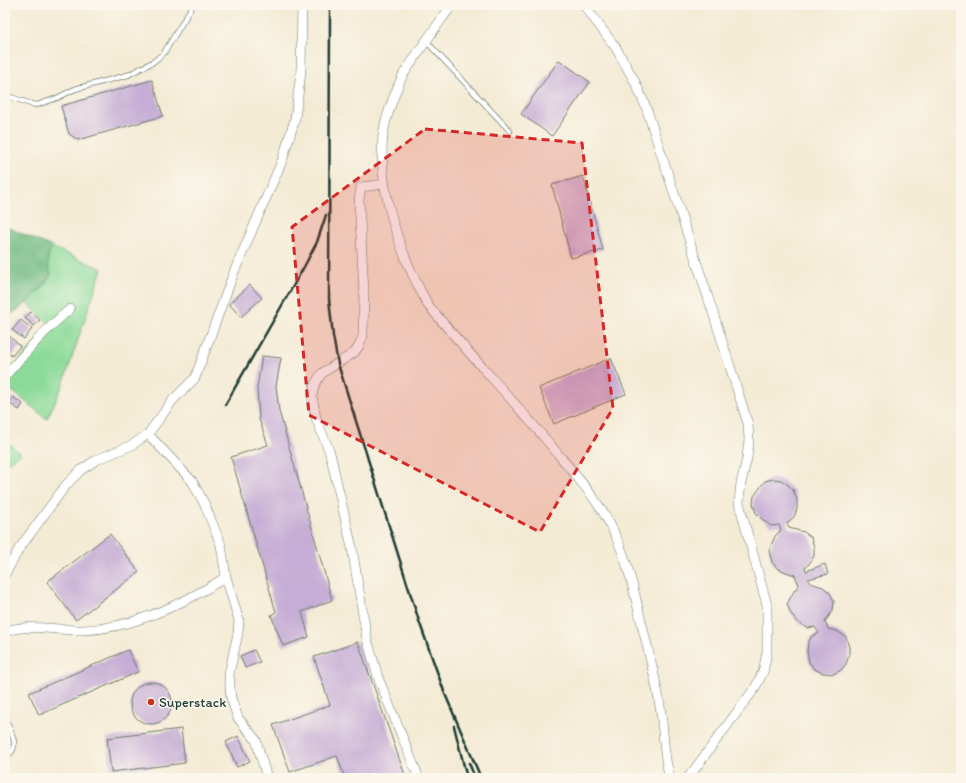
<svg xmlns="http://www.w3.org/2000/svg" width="966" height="783" viewBox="0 0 966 783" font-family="Itim,sans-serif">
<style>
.green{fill:#8bda99;stroke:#558c66}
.forest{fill:#70ba81;stroke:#487c5a}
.building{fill:#c6add5}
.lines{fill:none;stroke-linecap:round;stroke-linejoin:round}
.service-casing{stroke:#6a7a6c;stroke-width:6}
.minor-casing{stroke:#6a7a6c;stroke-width:10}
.service{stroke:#fff;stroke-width:4.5}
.minor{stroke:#fff;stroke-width:9}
.rail{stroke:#1f3d34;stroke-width:2.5}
.marked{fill:#d62828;fill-opacity:0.2;stroke:#d62828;stroke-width:3;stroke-dasharray:8 5;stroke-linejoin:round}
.poi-dot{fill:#c8321e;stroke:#fbf7ec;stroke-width:1.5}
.labels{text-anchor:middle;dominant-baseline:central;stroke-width:3;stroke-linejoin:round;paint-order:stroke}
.poi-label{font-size:14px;fill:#1f3d34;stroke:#fbf7ec;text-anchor:start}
</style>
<rect width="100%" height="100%" fill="#fbf7ec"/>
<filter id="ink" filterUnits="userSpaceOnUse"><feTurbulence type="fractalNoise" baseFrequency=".025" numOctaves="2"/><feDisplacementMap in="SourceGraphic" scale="8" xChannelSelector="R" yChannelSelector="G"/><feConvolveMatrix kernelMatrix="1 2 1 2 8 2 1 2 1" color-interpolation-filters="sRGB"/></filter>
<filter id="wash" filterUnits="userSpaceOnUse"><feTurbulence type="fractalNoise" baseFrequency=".012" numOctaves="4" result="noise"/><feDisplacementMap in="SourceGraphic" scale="16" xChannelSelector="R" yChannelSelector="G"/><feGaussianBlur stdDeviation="0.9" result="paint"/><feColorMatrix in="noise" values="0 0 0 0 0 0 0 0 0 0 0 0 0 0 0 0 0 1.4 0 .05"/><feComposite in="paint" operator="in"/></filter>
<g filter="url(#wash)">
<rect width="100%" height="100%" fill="#f4ebd5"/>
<path class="green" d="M52 247 102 269 62 387 47 419 5 385V377L51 325 26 302 42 289 51 275C48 264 46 257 52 247Z
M5 440 21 454 5 464Z"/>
<path class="forest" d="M5 226 52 247C46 257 48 264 51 275 43 287 20 315 5 315Z"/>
<g id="blocks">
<path class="building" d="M559 60 590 82 552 136 521 114Z
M152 80 163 116 78 140 69 134 61 106Z
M583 176 603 250 571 258 552 185Z
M250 285 262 298 241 317 229 304Z
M31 312 40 320 34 326 25 318Z
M21 320 32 329 24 339 12 330Z
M5 324 10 329 5 335Z
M8 335 20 346 12 356 5 350V339Z
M262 356 281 358 276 386 279 411 332 600 302 612 309 637 283 646 271 615 276 612 231 457 268 445 259 419 257 388Z
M611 358 626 394 554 424 539 388Z
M13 397 23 404 19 410 9 403Z
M773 479 781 480 787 484 793 490 797 499V509L794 517 787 523 789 528 804 532 811 537 814 547V556L809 564 805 568 806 571 825 564 828 574 808 579 810 583 823 587 830 593 834 601 833 610 825 622 828 629 837 631 846 637 849 647V655L846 664 841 670 834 674 823 673 814 669 809 662 807 651 808 643 812 636 819 633 815 627 808 628 797 622 790 612 787 604 794 591 799 585 795 575 778 569 772 562 769 551 775 536 781 530 779 525 771 526 762 519 756 513 753 503 754 496 765 481Z
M110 534 139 572 76 620 47 582Z
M358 642 406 778H345L337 756 290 772 273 725 330 705 314 657Z
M128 650 138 672 39 715 29 693Z
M254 650 260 662 245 668 240 656Z
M130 703a21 21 0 1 1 42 0a21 21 0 1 1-42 0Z
M181 729 185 763 111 772 107 738Z
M238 736 250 761 237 767 226 742Z"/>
</g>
</g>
<g filter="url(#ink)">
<use href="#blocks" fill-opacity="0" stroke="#6a7a6c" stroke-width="1"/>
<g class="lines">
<g class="service-casing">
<path id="service" d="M426 41 510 131
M5 95 31 104 37 105 57 98 75 89 128 75 153 62 164 53 193 5
M5 719C11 732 22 749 5 757"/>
</g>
<g class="minor-casing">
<path id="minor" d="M452 5C439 23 426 40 414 59 410 65 405 71 402 77 394 95 386 115 383 135 377 191 401 256 428 305 472 358 520 407 563 460 583 484 604 508 616 537 630 567 636 601 644 633 651 662 659 691 662 721 664 742 664 757 670 778
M584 5 616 48 635 82 646 107 717 325 748 424 749 440 747 458 741 483 739 503 767 605V652L763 672 755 688 688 778
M385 184 361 187 359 200 364 292 363 336 359 346 354 353 322 373 315 384 312 396 316 418 330 453 352 548 367 639 379 680 419 778
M5 376C26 352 46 329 70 309
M148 434 192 481 205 505 221 545 226 577 239 621 238 633 229 674 231 698 238 718 256 740 267 778
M5 574 19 549 66 485 81 470 96 460 132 445 148 434 173 400 195 378 234 272 282 161 295 119 301 72 302 5
M5 631C31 623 58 631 84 630 134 628 185 603 226 577"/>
</g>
<use href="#service" class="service"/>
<use href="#minor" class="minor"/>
<path class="rail" d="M330 5 329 299 333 336 338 364 419 621 445 694 481 778
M225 405 304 267 317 242 326 215
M454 726 467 778
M469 763 475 778"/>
</g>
</g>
<path class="marked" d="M425 129 582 143 613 408 540 532 309 415 292 227Z"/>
<circle class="poi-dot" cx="151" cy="702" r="4"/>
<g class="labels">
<g class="poi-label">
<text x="159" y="702">Superstack</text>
</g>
</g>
<rect width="966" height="783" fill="none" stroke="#fbf7ec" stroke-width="20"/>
</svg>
